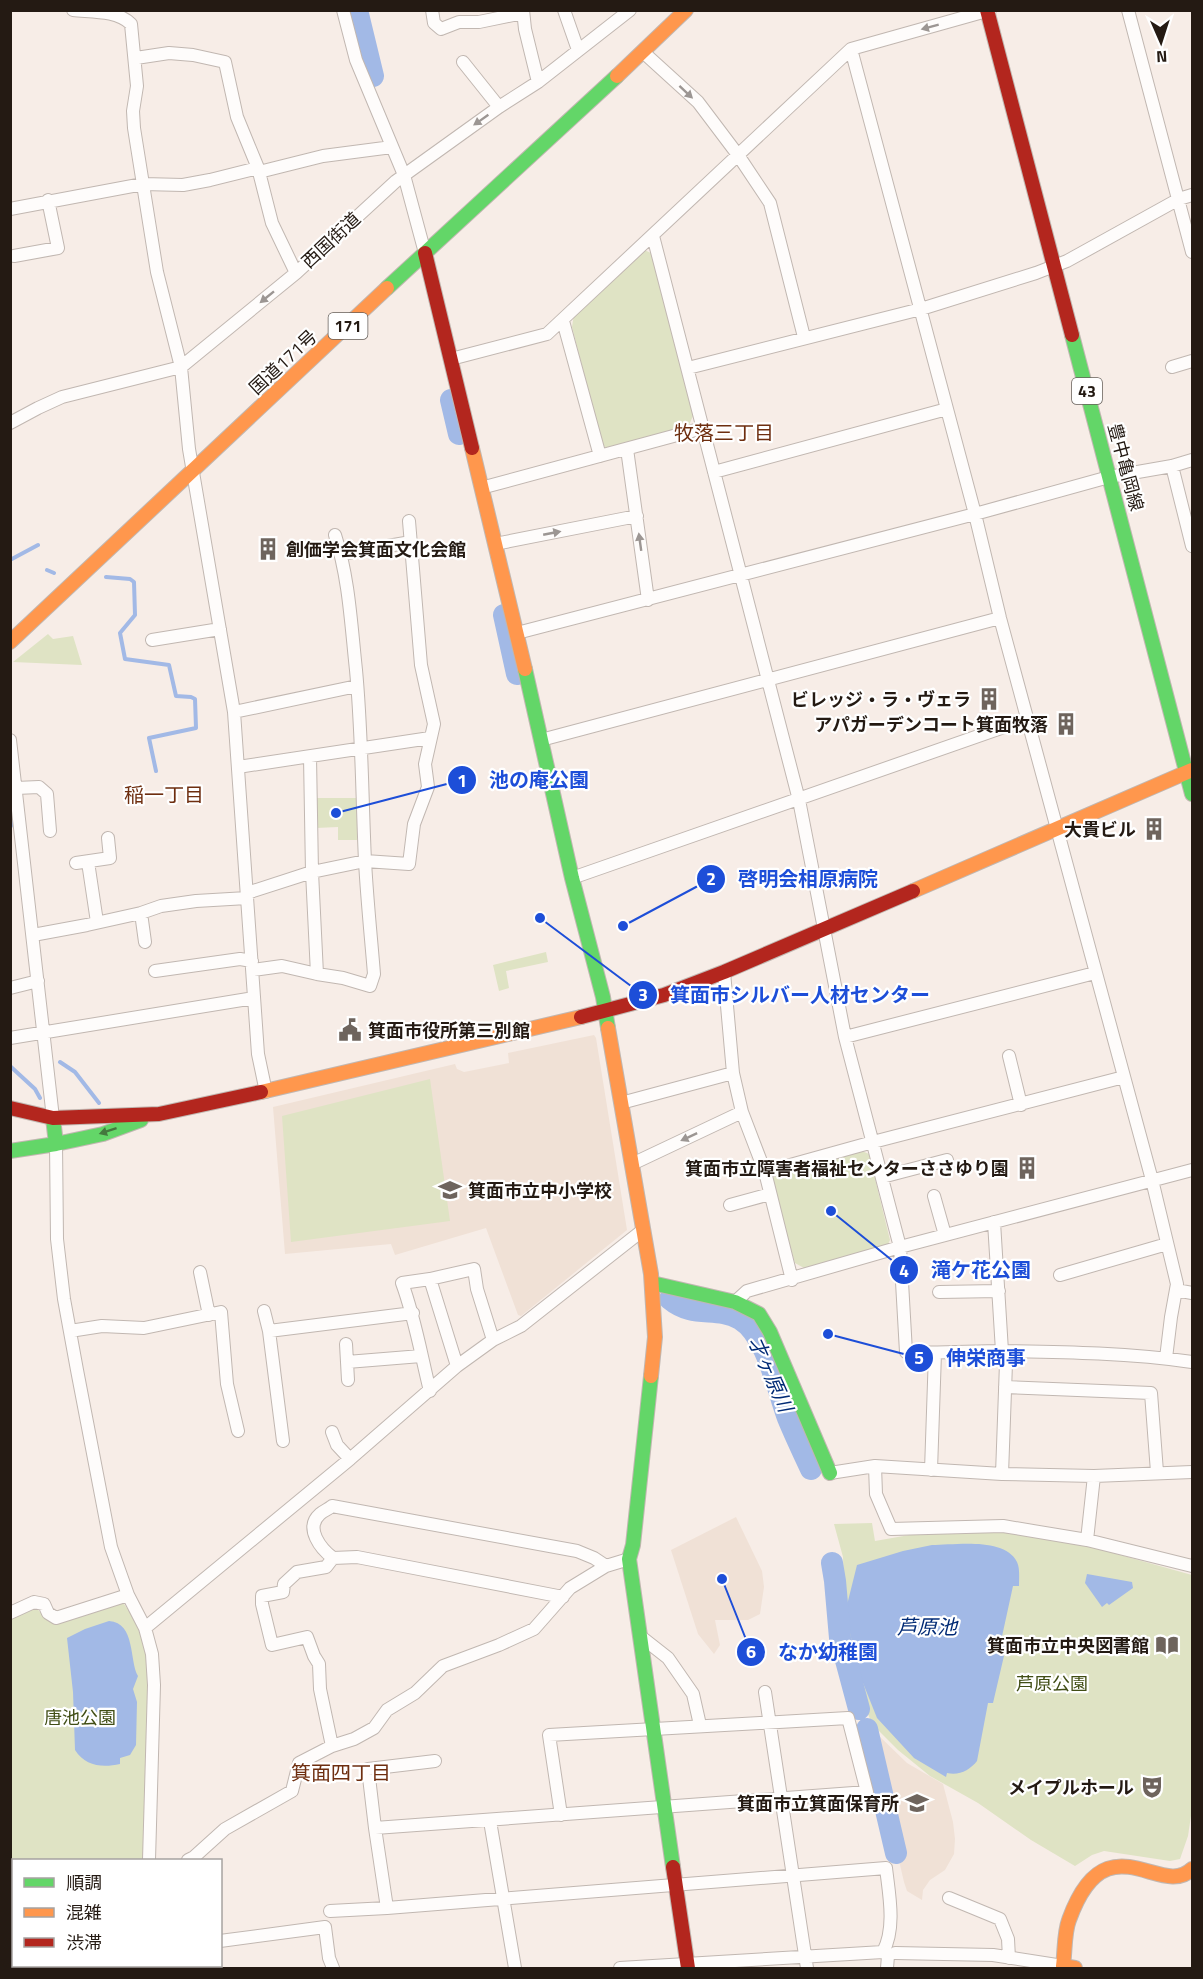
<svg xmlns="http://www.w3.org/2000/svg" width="1203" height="1979" viewBox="0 0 1203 1979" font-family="'Titillium Web','Noto Sans JP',sans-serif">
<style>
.built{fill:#f0e1d6}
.green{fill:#dfe3c4}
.water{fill:#a2b9e6}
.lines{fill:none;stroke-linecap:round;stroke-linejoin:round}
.stream{stroke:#a2b9e6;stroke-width:4}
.river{stroke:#a2b9e6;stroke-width:22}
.street-casing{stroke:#c1b7b1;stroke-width:14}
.fast-casing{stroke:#c1b7b1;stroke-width:16}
.slow-casing{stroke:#c1b7b1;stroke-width:16}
.jam-casing{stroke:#c1b7b1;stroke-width:16}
.street{stroke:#fefcfb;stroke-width:12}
.fast{stroke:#63d668;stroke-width:14}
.slow{stroke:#ff974d;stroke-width:14}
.jam{stroke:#b3261e;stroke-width:14}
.oneway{fill:#9c9693}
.oneway2{fill:#44783e}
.labels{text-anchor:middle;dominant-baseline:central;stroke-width:4.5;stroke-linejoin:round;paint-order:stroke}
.shield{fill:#fff;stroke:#665f5a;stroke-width:1.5}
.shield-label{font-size:16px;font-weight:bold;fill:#241a13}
.street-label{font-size:18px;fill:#241a13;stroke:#fff}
.poi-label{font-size:18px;font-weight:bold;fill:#241a13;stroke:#fff;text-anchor:end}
.park-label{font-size:18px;fill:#414e15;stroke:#fff}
.neighbourhood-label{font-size:20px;fill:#6e2e0f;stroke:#fff}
.water-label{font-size:20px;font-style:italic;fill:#002a75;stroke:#fff}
.leader{fill:none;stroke:#1d4ed8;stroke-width:2}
.callout-dot{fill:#1d4ed8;stroke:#fff;stroke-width:2}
.mark-label{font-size:18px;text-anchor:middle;font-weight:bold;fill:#fff}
.callout-label{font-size:20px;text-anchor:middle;font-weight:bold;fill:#1d4ed8;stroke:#fff;stroke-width:4.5;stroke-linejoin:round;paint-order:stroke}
</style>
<rect width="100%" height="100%" fill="#f7ede7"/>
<path class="built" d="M594 1035 596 1038 627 1230 521 1316 518 1315 486 1228 395 1255 391 1244 285 1254 273 1107 455 1064 457 1069 464 1072 509 1063 508 1053Z
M736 1517 762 1571 764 1587 760 1614 748 1620H715L720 1645 714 1654 698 1634 671 1550Z
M873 1730 907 1763 943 1784 953 1822 955 1839 954 1854 945 1870 930 1880 923 1890 922 1900 907 1891 904 1882 869 1732Z"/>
<path class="green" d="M642 249 651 253 693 416 689 425 611 448H606L602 444 572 327 574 314Z
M48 634 53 639 73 636 82 665 13 662Z
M315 798H357V840H338V827L316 828Z
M546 952 548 962 506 971 509 988 499 991 493 965Z
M430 1079 450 1221 291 1242 282 1116Z
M862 1151 869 1154 890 1240 888 1244 804 1268 795 1263 771 1182 774 1177Z
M872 1523 875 1541 915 1534H964L989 1531 1022 1533 1081 1544 1192 1575V1809L1188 1836 1180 1859 1170 1861 1104 1851 1092 1855 1075 1866 1031 1840 978 1803 930 1776 898 1750 873 1725 864 1706 855 1682 845 1628 843 1557 834 1524Z
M109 1603 124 1604C140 1625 146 1647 150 1672L145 1860H14L13 1887 11 1891V1616L34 1605 46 1619Z"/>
<path class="water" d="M932 1545C955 1545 1005 1537 1017 1562 1020 1568 1019 1578 1019 1586H1013L1001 1641 1007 1643 993 1703H988L977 1761C970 1770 959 1776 947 1773L946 1777 914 1758 877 1718 859 1673 850 1633 847 1605 857 1565 903 1551Z
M1087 1574 1132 1582 1133 1588 1109 1605 1107 1603 1102 1607 1085 1583Z
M109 1621C136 1623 129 1661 138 1676L133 1689 137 1702 136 1745 130 1755 120 1758V1764C102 1768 85 1766 75 1750L73 1692 67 1638 85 1629Z"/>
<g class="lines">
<path class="stream" d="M10 560 38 545
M47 570 54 573
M106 577 130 579 134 582 135 615 120 633 125 659 169 665 176 696 191 697 195 699 196 728 149 738 156 771
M10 800 14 826
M60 1062 75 1072 99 1103
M10 1066 35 1089 40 1098"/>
<path class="river" d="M357 10 373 76
M451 400 459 434
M504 615 517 674
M670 1299C694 1319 716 1305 740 1319 767 1335 777 1389 788 1418 795 1435 803 1452 811 1469
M832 1563 835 1581 840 1638 859 1709
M867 1729 896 1853"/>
<g class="street-casing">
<path id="street" d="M73 10C91 12 117 10 131 24L137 86 133 111 134 128 157 272 181 367 189 449 234 712 258 1054 266 1092
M343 10 356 60 404 175 425 253
M432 10 434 23 441 29 459 22H479L523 13
M523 10 525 29 538 82
M564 10 578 50
M1128 10 1192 252
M851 49 975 514 1000 618 1152 1180 1177 1284 1171 1317 1166 1358
M643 52 698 102 738 155 770 203 804 337
M136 58 169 53 193 55 225 62 237 117 258 168 272 223 296 273
M463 62 499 107
M259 172 323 156 392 147
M10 209 143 184 183 185 210 180 258 168
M653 236 799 800 845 1037 900 1247 906 1352C938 1354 970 1351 1003 1351 1065 1352 1131 1353 1192 1362
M14 256 58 248 48 200
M563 321 600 456
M451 359 547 334 851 49 990 10
M1172 367 1192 361
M688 368 921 309 1036 273 1067 261 1179 199 1192 195
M10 423 38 408 62 397 181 367 296 273 396 181 499 107 538 82 630 10
M627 449 648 600
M1172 466 1192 546
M714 472 947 409
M481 488 703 428
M495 544 637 516
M341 554 411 542
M517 633 975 514 1109 477 1172 466 1192 460
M152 640 220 629
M234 712 357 686
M10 740 53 1118
M541 740 1000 618
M310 757 312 872 317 974
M238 767 430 738
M16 788 39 787 47 794 50 831
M88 862 97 922
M76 863 110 858 108 838
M572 878 1027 719
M247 893 312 872 365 861 409 864 414 824 428 787 425 764 434 724 421 665 409 521
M141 913 145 942
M33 935 87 925 141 913 161 906 196 901 247 898
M253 970 282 966 317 974 343 978 370 986 374 974C371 937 367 899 365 861 362 797 362 733 356 670 351 624 349 578 335 535
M155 971 240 959 252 961
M724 972 733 1073 742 1112 765 1172 792 1280
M10 988 38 981
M845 1037 1095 973
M10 1038 254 998
M1009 1056 1021 1105
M621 1103 733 1073
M56 1144 57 1239 64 1299 77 1370 111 1547 128 1595 145 1628 152 1654 154 1685 149 1860
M632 1164 742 1112
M765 1172 873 1142 1124 1077
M882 1177 947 1160
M934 1196 945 1235
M730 1205 770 1194
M994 1222 1002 1351 1006 1363 1002 1474
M200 1272 209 1315
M1060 1275 1167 1244
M430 1279 457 1366
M1176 1290 1192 1293
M939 1292 999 1291
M735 1302 747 1291 900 1247 1192 1170
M264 1311 269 1331 283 1441
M70 1331 102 1326 144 1328 221 1312 227 1384 238 1431
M269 1331 413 1313
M346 1344 348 1380
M347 1362 421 1356
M1005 1387 1151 1393 1157 1472
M430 1391C421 1355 415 1318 402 1283L430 1279 474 1269 477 1289 493 1340
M332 1432 337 1445 350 1459
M875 1466 876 1494 891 1529 1003 1526 1087 1540 1192 1566
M931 1470 935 1353
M830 1473 875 1466 1002 1474 1094 1476 1192 1472
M1087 1540 1094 1476
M563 1597 357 1557 333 1558C321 1549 304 1528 320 1514 323 1511 329 1509 332 1506L577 1551 594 1558 606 1566
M10 1613 34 1602 44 1604 48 1613 56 1618 128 1595
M145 1628 350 1459 457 1366 493 1340 521 1326 643 1230
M640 1636 668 1658 693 1694 700 1725
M765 1692 807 1968
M332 1746 320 1689 319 1664 314 1656 307 1637 272 1645 262 1604V1596L283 1592 284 1584 297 1572 326 1567 333 1558
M490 1821 515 1968
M375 1828 867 1792 848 1718 549 1735 561 1815
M188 1860 194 1857 225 1829 292 1791 299 1763 332 1746 354 1739 374 1728 387 1710 415 1693 443 1666 499 1645 534 1629 570 1588 606 1566 629 1559
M10 1895 14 1892
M949 1898 1000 1919 1008 1939 1009 1958
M387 1908 375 1828 368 1769 435 1761
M330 1911 387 1908 886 1868C889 1894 896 1928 883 1952L620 1968
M220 1941 325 1927 329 1958 333 1968
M895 1953 993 1955 1063 1966 1064 1968
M187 1966V1968
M10 1968H35L42 1966
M111 1968V1966
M887 1968 888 1956"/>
</g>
<g class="fast-casing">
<path id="fast" d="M387 288 617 76
M1072 335 1192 794
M525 669 572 878 603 997 608 1028
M56 1144 103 1134 141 1120
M10 1151 56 1144 53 1118
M652 1283 735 1302 759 1314 770 1332 830 1473
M651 1376 633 1545 629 1559 673 1867"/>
</g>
<g class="slow-casing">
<path id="slow" d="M617 76 686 10
M472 448 525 669
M10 642 387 288
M913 891 1192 770
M608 1028 651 1274 655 1337 651 1376
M261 1092 581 1017
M1075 1968 1063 1966C1065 1952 1064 1933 1069 1920 1106 1817 1161 1900 1192 1869"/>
</g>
<g class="jam-casing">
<path id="jam" d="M987 10 1072 335
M425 253 472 448
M581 1017 664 995 724 972 913 891
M10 1108 53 1118 159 1114 261 1092
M673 1867 688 1968"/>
</g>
<use href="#street" class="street"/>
<use href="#fast" class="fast"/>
<use href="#slow" class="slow"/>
<use href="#jam" class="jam"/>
</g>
<defs><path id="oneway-solid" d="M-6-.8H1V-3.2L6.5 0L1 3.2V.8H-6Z" transform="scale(1.5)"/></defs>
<g class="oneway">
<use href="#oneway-solid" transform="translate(930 27) rotate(165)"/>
<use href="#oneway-solid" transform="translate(686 92) rotate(43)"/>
<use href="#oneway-solid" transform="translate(481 120) rotate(145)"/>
<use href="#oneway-solid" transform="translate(267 297) rotate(141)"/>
<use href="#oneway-solid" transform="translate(552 533) rotate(-11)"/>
<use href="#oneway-solid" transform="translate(640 542) rotate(-98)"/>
<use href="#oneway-solid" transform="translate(689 1137) rotate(155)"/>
</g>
<use class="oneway2" href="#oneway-solid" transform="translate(108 1131) rotate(162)"/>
<defs>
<g id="building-bare" transform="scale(1.8)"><path d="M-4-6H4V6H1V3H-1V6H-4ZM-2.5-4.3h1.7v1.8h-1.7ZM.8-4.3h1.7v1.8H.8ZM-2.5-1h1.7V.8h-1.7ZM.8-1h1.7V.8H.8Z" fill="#6e645d" stroke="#fff" stroke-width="2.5" paint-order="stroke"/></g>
<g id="civic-bare" transform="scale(1.8)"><path d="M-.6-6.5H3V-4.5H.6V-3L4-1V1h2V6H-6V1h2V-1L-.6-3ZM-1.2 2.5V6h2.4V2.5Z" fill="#6e645d" stroke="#fff" stroke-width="2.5" paint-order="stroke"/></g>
<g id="school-bare" transform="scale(1.8)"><path d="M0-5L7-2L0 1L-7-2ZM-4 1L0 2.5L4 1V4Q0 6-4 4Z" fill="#6e645d" stroke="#fff" stroke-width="2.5" paint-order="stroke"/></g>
<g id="library-bare" transform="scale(1.8)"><path d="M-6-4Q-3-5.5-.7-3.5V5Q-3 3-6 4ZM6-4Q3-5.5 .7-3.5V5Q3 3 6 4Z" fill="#6e645d" stroke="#fff" stroke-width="2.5" paint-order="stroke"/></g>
<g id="theatre-bare" transform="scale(1.8)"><path d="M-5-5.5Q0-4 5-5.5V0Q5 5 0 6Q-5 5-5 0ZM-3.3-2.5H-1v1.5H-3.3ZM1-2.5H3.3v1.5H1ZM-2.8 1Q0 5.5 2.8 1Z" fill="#6e645d" stroke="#fff" stroke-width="2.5" paint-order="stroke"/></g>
</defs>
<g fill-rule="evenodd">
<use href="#building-bare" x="268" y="549"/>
<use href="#building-bare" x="989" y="699"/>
<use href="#building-bare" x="1066" y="724"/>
<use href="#building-bare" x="1154" y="829"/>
<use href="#civic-bare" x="350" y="1030"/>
<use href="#building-bare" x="1027" y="1168"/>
<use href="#school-bare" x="450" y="1190"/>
<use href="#library-bare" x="1167" y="1645"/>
<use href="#theatre-bare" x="1152" y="1787"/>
<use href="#school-bare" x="917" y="1803"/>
</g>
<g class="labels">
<g class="shield">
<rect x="328.5" y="313" width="39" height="26" rx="4.5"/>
<rect x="1072" y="378" width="30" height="26" rx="4.5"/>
</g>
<g class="shield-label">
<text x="348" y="326">171</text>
<text x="1087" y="391">43</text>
</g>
<g class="street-label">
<text transform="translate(331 240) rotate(-43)">西国街道</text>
<text transform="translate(283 362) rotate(-43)">国道171号</text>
<text transform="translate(1126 467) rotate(75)">豊中亀岡線</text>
</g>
<g class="poi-label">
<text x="286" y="549" text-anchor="start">創価学会箕面文化会館</text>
<text x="971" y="699">ビレッジ・ラ・ヴェラ</text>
<text x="1048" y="724">アパガーデンコート箕面牧落</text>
<text x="1136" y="829">大貴ビル</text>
<text x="368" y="1030" text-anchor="start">箕面市役所第三別館</text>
<text x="1009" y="1168">箕面市立障害者福祉センターささゆり園</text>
<text x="468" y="1190" text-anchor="start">箕面市立中小学校</text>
<text x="1149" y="1645">箕面市立中央図書館</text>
<text x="1134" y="1787">メイプルホール</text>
<text x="899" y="1803">箕面市立箕面保育所</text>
</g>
<g class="park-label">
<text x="1052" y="1683">芦原公園</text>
<text x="80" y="1717">唐池公園</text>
</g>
<g class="neighbourhood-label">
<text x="724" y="432">牧落三丁目</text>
<text x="164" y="794">稲一丁目</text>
<text x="341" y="1772">箕面四丁目</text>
</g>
<g class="water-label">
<text transform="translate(771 1374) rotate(66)">才ヶ原川</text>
<text x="927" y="1626">芦原池</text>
</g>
</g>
<path class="leader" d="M336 813L462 780M623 926L711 879M540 918L643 995M831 1211L904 1270M828 1334L919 1358M722 1579L751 1652"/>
<g class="callout-dot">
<circle cx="336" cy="813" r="6"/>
<circle cx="623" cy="926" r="6"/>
<circle cx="540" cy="918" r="6"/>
<circle cx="831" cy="1211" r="6"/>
<circle cx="828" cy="1334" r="6"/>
<circle cx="722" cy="1579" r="6"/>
<circle cx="462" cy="780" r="15"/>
<circle cx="711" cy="879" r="15"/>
<circle cx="643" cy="995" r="15"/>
<circle cx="904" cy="1270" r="15"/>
<circle cx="919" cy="1358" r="15"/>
<circle cx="751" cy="1652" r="15"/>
</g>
<g class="mark-label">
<text x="462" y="787">1</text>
<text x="711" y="885">2</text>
<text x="643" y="1001">3</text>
<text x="904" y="1277">4</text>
<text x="919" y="1364">5</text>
<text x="751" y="1658">6</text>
</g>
<g class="callout-label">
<text x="539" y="787">池の庵公園</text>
<text x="808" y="886">啓明会相原病院</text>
<text x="800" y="1002">箕面市シルバー人材センター</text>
<text x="981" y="1277">滝ケ花公園</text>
<text x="986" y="1365">伸栄商事</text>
<text x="828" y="1659">なか幼稚園</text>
</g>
<rect width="1203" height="1979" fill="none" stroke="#241a13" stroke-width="24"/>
<rect x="12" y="1859" width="210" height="108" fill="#ffffff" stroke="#a7a3a1" stroke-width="1.5"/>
<rect x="24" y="1878" width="30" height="9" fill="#63d668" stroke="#a7a3a1" stroke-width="1.5"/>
<text x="66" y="1889" font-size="18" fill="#241a13">順調</text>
<rect x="24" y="1908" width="30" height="9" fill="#ff974d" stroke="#a7a3a1" stroke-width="1.5"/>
<text x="66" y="1919" font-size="18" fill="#241a13">混雑</text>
<rect x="24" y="1938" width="30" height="9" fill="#b3261e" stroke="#a7a3a1" stroke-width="1.5"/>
<text x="66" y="1949" font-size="18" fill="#241a13">渋滞</text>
<g transform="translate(1161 42) rotate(177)" stroke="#ffffff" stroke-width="4.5" paint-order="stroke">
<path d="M0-4.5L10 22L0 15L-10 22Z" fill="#241a13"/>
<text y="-9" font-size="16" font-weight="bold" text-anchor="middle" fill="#241a13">N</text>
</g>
</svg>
